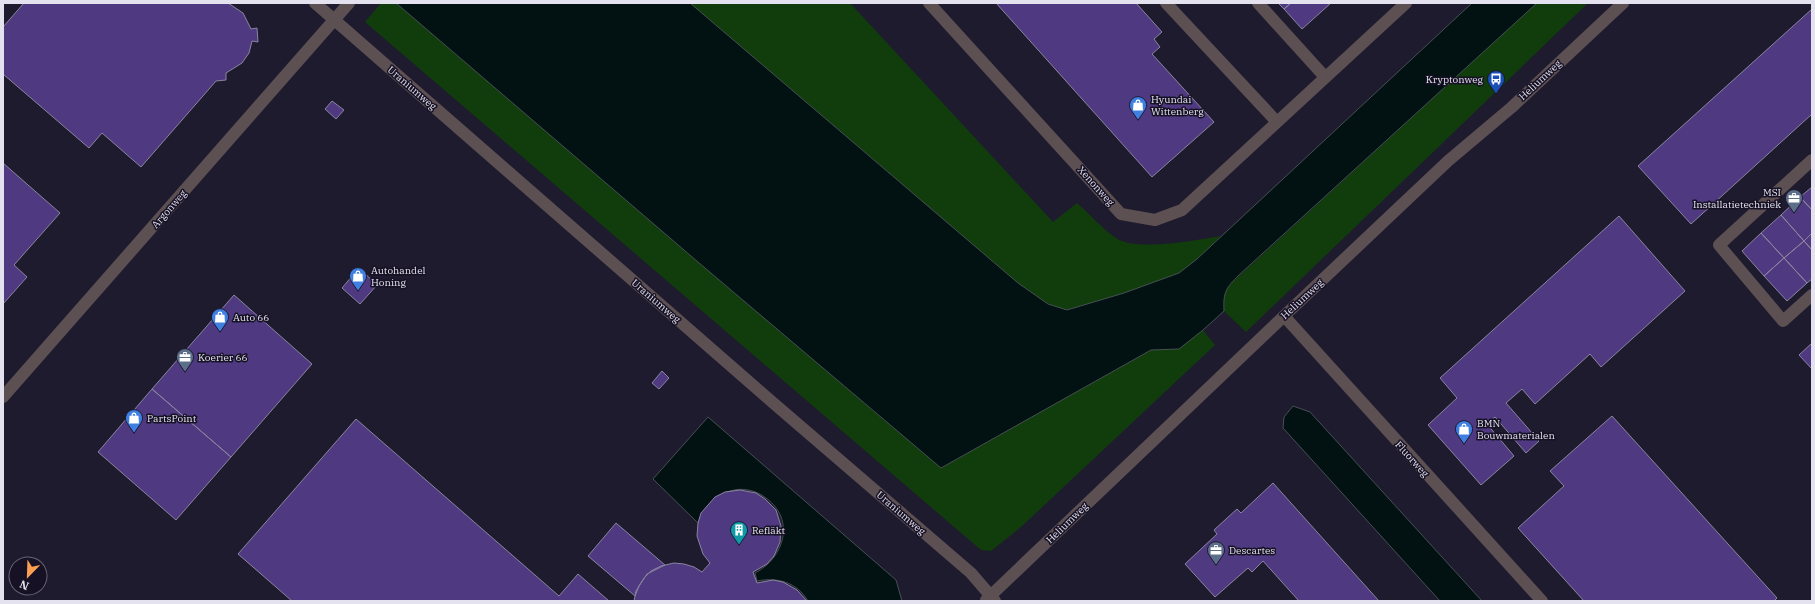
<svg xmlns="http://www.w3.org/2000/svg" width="1815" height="604" viewBox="0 0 1815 604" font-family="'IBM Plex Serif',serif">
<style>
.green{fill:#113d0c}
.water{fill:#021111;stroke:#465054}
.building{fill:#4f3a82;stroke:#8a859e}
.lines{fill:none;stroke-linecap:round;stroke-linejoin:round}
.minor{stroke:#5c5053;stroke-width:12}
.labels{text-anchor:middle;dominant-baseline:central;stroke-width:3;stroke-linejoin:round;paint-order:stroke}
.poi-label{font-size:10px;fill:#e4e2ef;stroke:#161124;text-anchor:start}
.street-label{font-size:10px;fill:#e4e2ef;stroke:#161124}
</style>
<rect width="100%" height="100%" fill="#1f1b2e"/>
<path class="green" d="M381 3H396L705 268 941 468 1151 350 1179 349 1203 330 1215 345 1021 527 991 551 981 550 365 22Z
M690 3H850L1053 222 1077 203C1090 214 1102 229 1116 238 1136 252 1197 240 1221 236 1208 249 1195 264 1180 273 1168 279 1075 311 1066 309 1047 307 1033 293 1018 283Z
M1537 3H1588L1246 332 1224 311V298L1226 288Z"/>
<path class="water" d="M396 3H690L1018 283 1048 304 1067 310 1124 293 1179 273 1197 259 1472 3H1537L1239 275C1226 288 1223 292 1224 311L1203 330 1179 349 1151 350 941 468 705 268Z
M1293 406 1310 412 1482 601H1440L1283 428 1284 417Z
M708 417 896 580 902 601H808C797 582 777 577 757 581L755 573C784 558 796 520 766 498 740 478 707 495 698 523L653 479Z"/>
<path class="building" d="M24 3H228L243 13 251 29 257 28 258 42 252 41 249 53 242 63 226 73V80L216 81 141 167 102 133 89 148 3 74V27Z
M996 3H1136L1162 32 1154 39 1160 47 1152 54 1214 122 1152 177Z
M1278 3H1291L1284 9Z
M1291 3H1331L1302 29 1284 9Z
M1812 9V114L1691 224 1638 166Z
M332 101 344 110 336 119 325 109Z
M3 163 60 213 14 265 27 277 3 304Z
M1812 187V210L1800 197Z
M1800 197 1812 210V233L1804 241 1781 215Z
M1781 215 1804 241 1784 258 1761 233Z
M1619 216 1685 291 1601 367 1590 354 1535 404 1522 389 1506 403 1539 441 1526 453 1495 417 1487 424 1514 456 1481 485 1428 425 1457 398 1440 378Z
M1761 233 1784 258 1764 276 1742 251Z
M1812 233V250L1804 241Z
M1804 241 1812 250V279L1807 283 1784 258Z
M1784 258 1807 283 1787 301 1764 276Z
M359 268 377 285 360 304 342 288Z
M234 295 312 364 231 457 152 389Z
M1812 343V369L1799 355Z
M662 371 669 378 659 389 652 383Z
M152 389 231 457 176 520 98 452Z
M1612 416 1777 598 1774 601H1584L1518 528 1564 486 1550 471Z
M356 419 559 596 578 574 609 601H292L238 554Z
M1273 483 1379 601H1299L1263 561 1252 572 1248 568 1215 597 1185 564 1217 534 1214 530 1237 509 1241 513Z
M740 490 756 493 765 499 776 510 781 526 780 542 774 556 767 564 753 572 757 583 773 580 783 582 797 590 807 601H634L636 591 644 578 651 571 661 566 674 563 684 564 694 567 702 572 710 563 703 554 697 536 698 523 701 513 715 497 725 492Z
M616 523 665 565 647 574 639 586 635 596 588 556Z"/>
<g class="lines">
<path class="minor" d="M315 3 771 401 971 573 995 601
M929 3 1121 214 1155 220 1182 210 1406 3
M1166 3 1277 122
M1258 3 1325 77
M1812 160 1719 245 1783 321 1812 295
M1284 316 1542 601
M3 397 349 3
M986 600 1284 316 1448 161 1512 107 1623 3"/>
</g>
<defs>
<g id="bus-pin" transform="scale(0.9)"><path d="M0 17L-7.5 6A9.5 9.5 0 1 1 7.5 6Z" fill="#1a4fb4" stroke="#161124"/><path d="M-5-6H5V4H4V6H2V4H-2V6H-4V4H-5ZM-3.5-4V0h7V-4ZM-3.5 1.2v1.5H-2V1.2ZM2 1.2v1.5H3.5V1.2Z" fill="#fff"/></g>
<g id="shop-pin" transform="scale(0.9)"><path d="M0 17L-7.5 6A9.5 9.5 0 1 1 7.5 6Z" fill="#3f7fe0" stroke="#161124"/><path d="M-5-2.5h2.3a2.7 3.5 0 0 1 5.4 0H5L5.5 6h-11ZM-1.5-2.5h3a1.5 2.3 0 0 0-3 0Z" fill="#fff"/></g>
<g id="office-pin" transform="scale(0.9)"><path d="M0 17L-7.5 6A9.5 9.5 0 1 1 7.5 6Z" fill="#5c6f8a" stroke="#161124"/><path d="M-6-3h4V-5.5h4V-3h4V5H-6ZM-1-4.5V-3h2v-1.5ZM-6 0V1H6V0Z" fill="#fff"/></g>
<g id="building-pin" transform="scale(0.9)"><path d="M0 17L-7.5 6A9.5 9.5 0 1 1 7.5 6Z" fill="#0f9aa8" stroke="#161124"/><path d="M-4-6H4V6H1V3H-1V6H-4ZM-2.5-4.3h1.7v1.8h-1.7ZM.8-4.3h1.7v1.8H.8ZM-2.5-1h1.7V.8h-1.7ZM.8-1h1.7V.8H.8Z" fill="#fff"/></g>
</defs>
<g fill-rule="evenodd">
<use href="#bus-pin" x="1496" y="79"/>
<use href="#shop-pin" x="1138" y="105"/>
<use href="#office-pin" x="1794" y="198"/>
<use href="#shop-pin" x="358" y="276"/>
<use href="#shop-pin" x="220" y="317"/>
<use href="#office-pin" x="185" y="357"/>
<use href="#shop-pin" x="134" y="418"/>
<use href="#shop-pin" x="1464" y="429"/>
<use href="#building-pin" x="739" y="530"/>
<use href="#office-pin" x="1216" y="550"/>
</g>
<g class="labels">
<g class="poi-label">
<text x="1483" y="79" text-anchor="end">Kryptonweg</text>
<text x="1151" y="99">Hyundai<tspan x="1151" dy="12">Wittenberg</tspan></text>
<text x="1781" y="192" text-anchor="end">MSI<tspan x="1781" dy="12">Installatietechniek</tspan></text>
<text x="371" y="270">Autohandel<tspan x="371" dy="12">Honing</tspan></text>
<text x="233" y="317">Auto 66</text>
<text x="198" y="357">Koerier 66</text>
<text x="147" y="418">PartsPoint</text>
<text x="1477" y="423">BMN<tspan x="1477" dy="12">Bouwmaterialen</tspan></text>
<text x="752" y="530">Refläkt</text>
<text x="1229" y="550">Descartes</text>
</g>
<g class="street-label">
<text transform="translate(1540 80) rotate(-43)">Heliumweg</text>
<text transform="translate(412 88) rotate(41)">Uraniumweg</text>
<text transform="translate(1096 186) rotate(48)">Xenonweg</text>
<text transform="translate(169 209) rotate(-49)">Argonweg</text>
<text transform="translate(1302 299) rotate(-43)">Heliumweg</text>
<text transform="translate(656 301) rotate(41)">Uraniumweg</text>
<text transform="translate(1412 459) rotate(48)">Fluorweg</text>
<text transform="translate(901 513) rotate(41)">Uraniumweg</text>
<text transform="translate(1067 523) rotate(-44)">Heliumweg</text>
</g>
</g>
<rect width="1815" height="604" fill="none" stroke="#e4e2ef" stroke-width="8"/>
<g transform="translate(28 576) rotate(203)"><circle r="19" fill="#161124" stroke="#686575"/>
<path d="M0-3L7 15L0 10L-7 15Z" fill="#fb9e51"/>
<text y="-6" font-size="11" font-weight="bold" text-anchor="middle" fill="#e4e2ef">N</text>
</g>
</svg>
